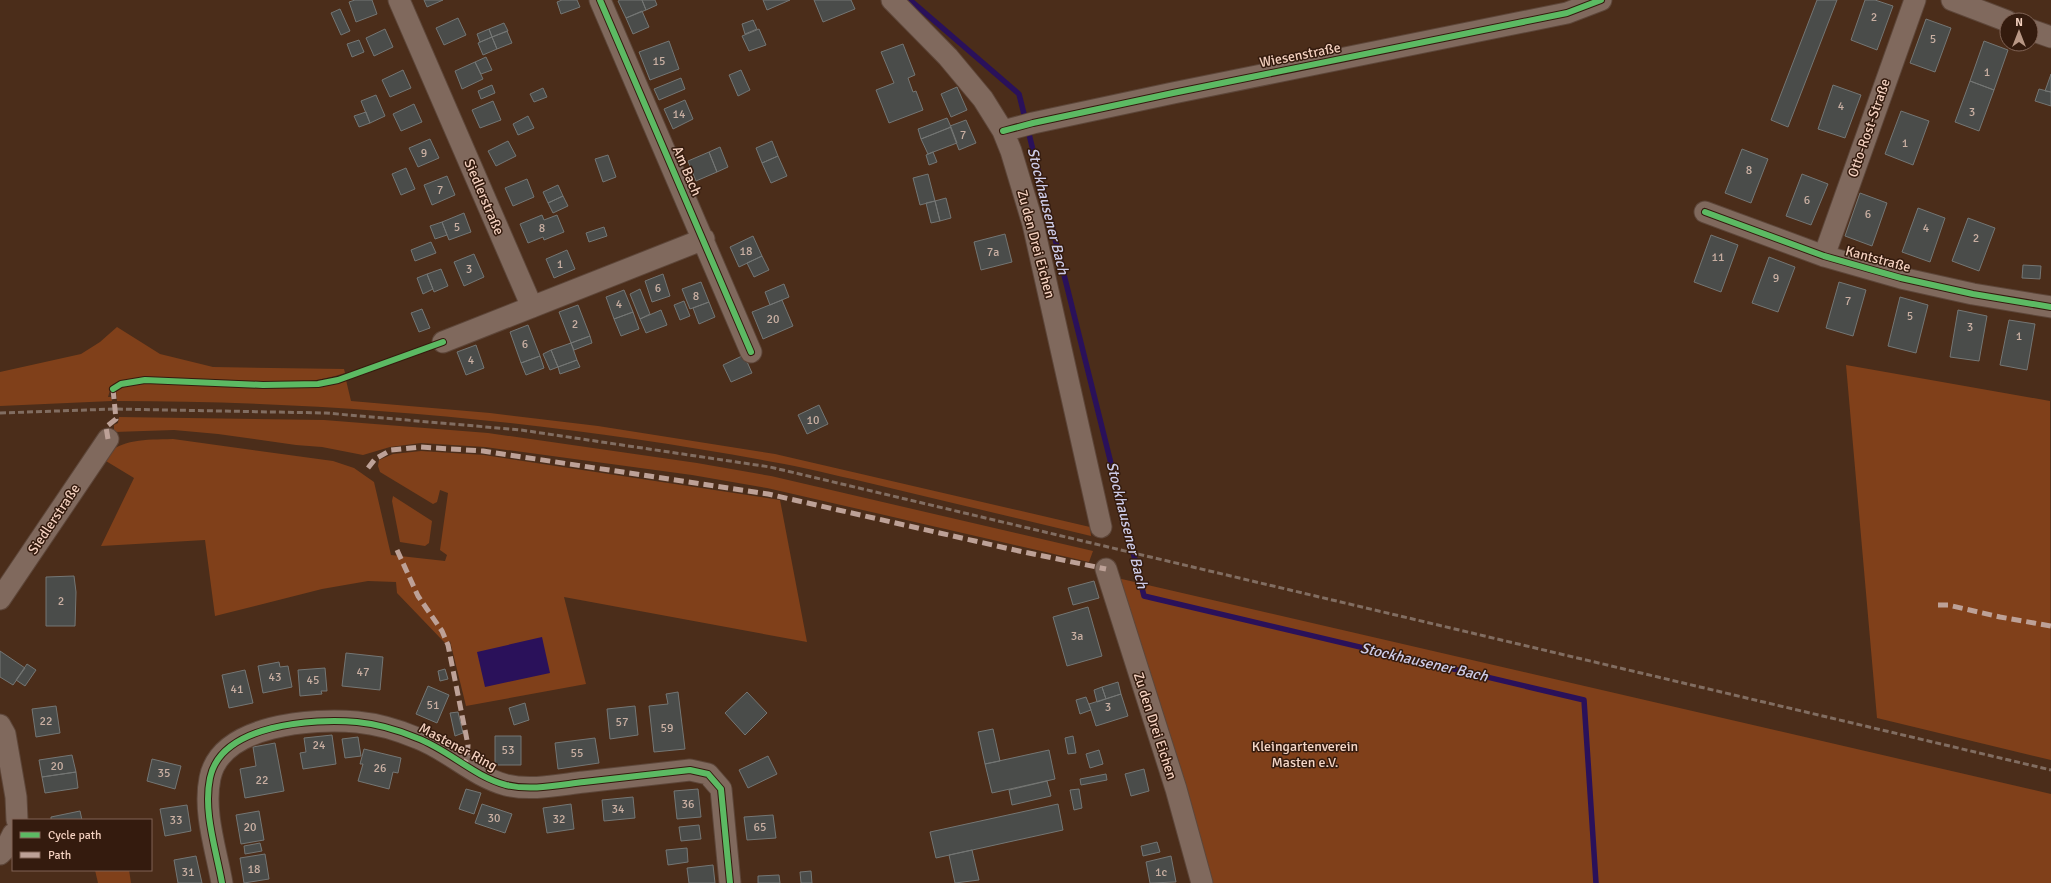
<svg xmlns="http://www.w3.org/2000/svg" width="2051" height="883" viewBox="0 0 2051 883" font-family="Signika,sans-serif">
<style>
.green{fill:#80401a}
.water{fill:#2a115a}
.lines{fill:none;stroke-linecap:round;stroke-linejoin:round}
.stream{stroke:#2a115a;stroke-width:5.5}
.building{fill:#4a4c4a;stroke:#747674}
.street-casing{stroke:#5d4639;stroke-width:23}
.street{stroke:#80695d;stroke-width:21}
.rail{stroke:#816d61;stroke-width:3;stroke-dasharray:6 3;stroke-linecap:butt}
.quiet{stroke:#bda197;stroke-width:5;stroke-dasharray:10 5;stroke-linecap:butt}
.cycleway-casing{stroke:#341b0e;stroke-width:8}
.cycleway{stroke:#5cba63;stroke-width:6}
.labels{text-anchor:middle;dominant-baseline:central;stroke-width:3;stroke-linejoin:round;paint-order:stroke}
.number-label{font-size:12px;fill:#c9afa2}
.street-label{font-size:14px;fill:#f3d0bf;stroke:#341b0e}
.park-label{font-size:14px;fill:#f5d7c8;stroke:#341b0e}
.water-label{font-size:15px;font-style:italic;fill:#cdcbe7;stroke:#341b0e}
</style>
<rect width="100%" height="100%" fill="#4b2d1a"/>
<path class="green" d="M117 327 160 354 213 367 344 369 345 373C281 394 200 378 132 379L119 382 111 387 108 397H111L112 401 0 406V372L81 354 100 342Z
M1846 365 2050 401 2051 760 1877 718Z
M346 380 351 401 490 413 598 426 775 454 1090 527 1091 536C1016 518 940 500 865 482 834 475 803 467 773 462 556 422 337 401 117 401L116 390C133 379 156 383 176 384 214 385 253 388 292 387 311 387 329 387 346 380Z
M119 417 324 420 488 433 697 463 771 476 1093 551 1089 562 767 488 692 475 485 447 421 443 390 447 363 455 322 447 296 445 218 434 174 430 114 432V425L118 423Z
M173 439 333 461 354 468 374 482 391 555 445 561 447 555 440 550 448 493 440 490 437 502 433 504 380 472 378 466 379 460 393 454 421 451 484 455 780 500 807 642 564 597 586 684 466 706 450 641 445 643 397 593 396 582 368 581 322 589 215 616 205 540 101 546 134 478 101 458C123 438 144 440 173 439Z
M393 496 432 521 429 543 425 546 400 542 392 501Z
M1113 577 2051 794V883H1207Z
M95 870H129L131 883H98Z"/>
<path class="water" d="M542 637 550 673 485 687 477 652Z"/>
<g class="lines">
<path class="stream" d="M910 0 1019 94 1144 596 1584 700 1596 883"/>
</g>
<path class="building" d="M355 0H372L377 14 356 22 349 2Z
M424 0H443L427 7Z
M562 0H577L580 7 561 14 557 2Z
M620 0H642L646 10 626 18 618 1Z
M642 0H655L657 5 646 10Z
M763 0H790L767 10Z
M814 0H851L855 9 823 22Z
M1817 0H1837L1788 127 1771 120Z
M1865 0H1875L1893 6 1877 50 1851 40Z
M340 9 350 31 341 35 331 13Z
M642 11 649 27 633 34 626 18Z
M458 18 466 35 444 45 436 28Z
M1926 19 1951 28 1935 72 1910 63Z
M753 20 757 29 745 34 742 24Z
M504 23 508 31 492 37 489 29Z
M385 29 393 47 374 56 366 38Z
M489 29 492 37 480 42 477 34Z
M759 29 766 45 749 51 742 36Z
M507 31 512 43 497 49 492 37Z
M492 37 497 49 483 55 478 43Z
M359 40 364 52 352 57 347 44Z
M669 41 679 69 650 80 639 52Z
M1984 41 2008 50 1994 90 1970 81Z
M903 44 915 75 908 78 913 92 916 91 923 110 889 123 876 90 894 83 881 52Z
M486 57 492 70 481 74 475 62Z
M475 62 483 79 462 89 455 71Z
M403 70 411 88 390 97 382 80Z
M741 70 750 90 738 96 729 75Z
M2051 74V92L2045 91Z
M681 78 685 89 659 100 654 89Z
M1970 81 1994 90 1979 131 1955 122Z
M492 85 495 93 481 99 478 91Z
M1833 85 1861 95 1845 138 1818 129Z
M957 87 967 110 951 117 941 94Z
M543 88 547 97 534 102 530 94Z
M2039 89 2051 92V106L2035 101Z
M376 95 385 116 370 123 361 101Z
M685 100 693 119 673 129 664 109Z
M493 101 501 120 480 128 472 110Z
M414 104 422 122 401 131 393 114Z
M1901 111 1929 121 1913 165 1885 154Z
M366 112 370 123 359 127 354 116Z
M528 116 534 128 518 135 513 124Z
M947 118 951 127 921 139 918 129Z
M966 120 976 143 959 150 950 126Z
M951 127 957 143 928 154 921 139Z
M430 139 439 158 418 167 409 148Z
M508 141 516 156 496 166 488 151Z
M772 141 778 156 762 163 756 148Z
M720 147 728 167 717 172 709 152Z
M1742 149 1768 159 1751 203 1725 193Z
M709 152 717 172 696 181 688 161Z
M933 152 937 162 929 165 926 155Z
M608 155 616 177 603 182 595 159Z
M778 156 787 176 771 183 762 163Z
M406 168 415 189 401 195 392 174Z
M928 174 935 201 920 205 913 178Z
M1802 174 1828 184 1811 225 1786 216Z
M447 176 455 195 432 205 424 185Z
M527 179 534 197 513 206 505 188Z
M558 185 563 196 548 203 543 192Z
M1860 193 1887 203 1872 246 1845 236Z
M563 196 568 206 553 213 548 203Z
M946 198 951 218 940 221 935 201Z
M935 201 940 221 931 223 926 203Z
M1918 208 1945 218 1930 262 1902 252Z
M464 213 471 232 449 240 442 222Z
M542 215 544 220 557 215 564 232 544 240 543 237 528 243 520 224Z
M1968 218 1995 228 1979 271 1952 261Z
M442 222 447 235 435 239 430 226Z
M604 227 607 236 589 242 586 233Z
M1005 234 1012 262 981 270 974 242Z
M1711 235 1738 245 1721 292 1694 282Z
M753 236 762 256 739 267 730 247Z
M431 242 436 253 415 261 411 250Z
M567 250 575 269 554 278 546 259Z
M474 254 484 277 464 286 454 262Z
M762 256 769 270 754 277 747 263Z
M1769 257 1795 267 1778 312 1752 303Z
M2023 265 2041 266 2040 279 2022 278Z
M441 269 448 286 434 292 427 274Z
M427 274 433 289 423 294 417 278Z
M663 274 670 296 652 302 645 281Z
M701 282 709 302 690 309 682 289Z
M1839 282 1866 290 1853 336 1826 328Z
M784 284 789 297 770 305 765 292Z
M640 289 650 314 640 319 630 294Z
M624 290 633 312 614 319 606 297Z
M1900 297 1928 305 1916 353 1888 346Z
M782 300 793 326 763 339 752 312Z
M684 301 690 316 680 320 674 305Z
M709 302 715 317 699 324 693 308Z
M578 305 590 336 571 343 559 312Z
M422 309 430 328 419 332 411 313Z
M661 310 667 325 646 333 640 319Z
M1958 310 1987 316 1979 361 1950 357Z
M633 312 639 329 621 336 614 319Z
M2009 320 2035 324 2027 370 2000 365Z
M528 325 540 356 521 363 510 332Z
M590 336 592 343 574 350 571 343Z
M571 343 577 360 558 367 551 350Z
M476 345 484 368 466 375 457 352Z
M551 350 558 367 550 370 543 354Z
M744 355 752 373 731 382 723 365Z
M540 356 544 368 526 375 521 363Z
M577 360 580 367 560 374 558 367Z
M819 405 828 424 807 434 798 415Z
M74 576 76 592 75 626H46V577Z
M1094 581 1099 598 1073 605 1068 588Z
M1088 607 1102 656 1067 666 1053 617Z
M0 651 25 668 13 685 0 677Z
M346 653 383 657 380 690 342 686Z
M279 662 280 667 288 666 292 687 263 693 258 666Z
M27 664 36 670 25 686 16 680Z
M325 668 327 691H321L322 694 300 696 298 670Z
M445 669 448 679 440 681 438 671Z
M245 670 253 703 229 708 222 675Z
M1118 682 1121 694 1106 699 1102 687Z
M428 686 449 695 437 723 416 714Z
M1102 687 1106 699 1097 702 1094 690Z
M678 692 685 749 654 752 649 706 668 704 666 694Z
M747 692 767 713 745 735 725 713Z
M1121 694 1128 716 1096 726 1089 704Z
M1086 697 1091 710 1080 714 1076 700Z
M525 703 529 720 514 725 509 708Z
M56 706 60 733 36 737 32 709Z
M635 706 638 735 610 739 607 709Z
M458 712 463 733 455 736 450 713Z
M993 729 1000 761 985 764 978 732Z
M332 735 336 764 303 769 300 753 306 752 304 738Z
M495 736H521V765H495Z
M1073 736 1076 753 1068 754 1065 738Z
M358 737 361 756 345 758 342 739Z
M595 738 599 763 558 769 555 743Z
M275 743 284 791 245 798 240 769 256 766 253 747Z
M364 749 401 758 398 773 393 772 389 789 358 781 363 764H360Z
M1049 750 1055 779 992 793 985 764Z
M1099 750 1103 764 1090 768 1086 754Z
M72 755 76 772 42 777 39 760Z
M768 756 777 774 748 788 739 770Z
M152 759 181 766 175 789 147 781Z
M1144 769 1149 791 1131 796 1125 774Z
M76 772 78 788 45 793 42 777Z
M1106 774 1107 780 1081 785 1080 779Z
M1047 781 1051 796 1012 805 1009 790Z
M466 789 481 793 474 814 459 809Z
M698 789 701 817 677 819 674 791Z
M1079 789 1082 808 1074 810 1070 790Z
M633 797 635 818 604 821 602 800Z
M482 804 512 814 505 833 475 823Z
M571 804 574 829 547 833 543 808Z
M1058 804 1063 830 936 858 930 832Z
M187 805 191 831 165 836 160 809Z
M80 811 82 820H51V817Z
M259 811 264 840 241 844 236 815Z
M773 815 776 838 747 840 744 817Z
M699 825 701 839 681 841 679 827Z
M1157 842 1160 852 1143 856 1141 846Z
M260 843 262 851 245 854 244 846Z
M687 848 688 862 668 865 666 850Z
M972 850 979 880 955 883 949 855Z
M265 854 269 879 244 883 240 858Z
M196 856 202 883H178L174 860Z
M1171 856 1176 882 1150 883 1146 862Z
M713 865 715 883H689L687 868Z
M811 871 812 883H801L800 872Z
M779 875 780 883H758V876Z"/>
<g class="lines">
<g class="street-casing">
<path id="street" d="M399 0 532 307
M600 0 751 352
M892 0 948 57 983 99 1003 131 1011 151 1033 224 1101 527
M1952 0 2007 21
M2031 30 2051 37
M1003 131 1033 123 1173 93 1567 13 1601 0
M1705 212 1824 256 1901 278 1973 294 2051 307
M1824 256 1915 0
M443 342 704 239
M1106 569 1176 789 1202 883
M0 599 108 439
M0 725 5 734 16 797 17 820
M0 854 6 848 13 834
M222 883C216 849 203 812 210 778 221 724 314 718 357 722 378 724 398 730 417 738 449 750 473 776 506 785 531 791 558 785 584 782 619 778 654 774 690 770L708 774 721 789 730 883"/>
</g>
<use href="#street" class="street"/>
<path class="rail" d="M0 413 115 409 326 413 521 430 770 467 2051 770"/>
<path class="quiet" d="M108 439 106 427 116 419 113 389 116 387
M368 468 375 459 391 450 420 447 483 451 768 494 1019 551 1106 569
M397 550 418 596 442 631 448 645 468 745 467 759 464 764
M1938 605H1948L2000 617 2051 626"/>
<g class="cycleway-casing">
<path id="cycleway" d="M600 0 751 352
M1003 131 1033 123 1173 93 1567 13 1601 0
M1705 212 1824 256 1901 278 1973 294 2051 307
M113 389 121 384 145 380 263 385 318 384 338 380 443 342
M222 883C216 849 203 812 210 778 221 724 314 718 357 722 378 724 398 730 417 738 449 750 473 776 506 785 531 791 558 785 584 782 619 778 654 774 690 770L708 774 721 789 730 883"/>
</g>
<use href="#cycleway" class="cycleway"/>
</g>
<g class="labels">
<g class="number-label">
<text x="1874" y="17">2</text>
<text x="1933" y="39">5</text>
<text x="659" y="61">15</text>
<text x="1987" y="72">1</text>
<text x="1841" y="106">4</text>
<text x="1972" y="112">3</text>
<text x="679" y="114">14</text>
<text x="963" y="135">7</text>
<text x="1905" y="143">1</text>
<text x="424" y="153">9</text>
<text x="1749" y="170">8</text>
<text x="440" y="190">7</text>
<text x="1807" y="200">6</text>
<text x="1868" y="214">6</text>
<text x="457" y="227">5</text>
<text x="542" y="228">8</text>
<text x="1926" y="228">4</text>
<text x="1976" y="238">2</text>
<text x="746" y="251">18</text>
<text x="993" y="252">7a</text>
<text x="1718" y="257">11</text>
<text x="560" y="264">1</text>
<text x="469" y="269">3</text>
<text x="1776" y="278">9</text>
<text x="658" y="288">6</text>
<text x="696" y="296">8</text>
<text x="1848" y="301">7</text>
<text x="619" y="304">4</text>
<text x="1910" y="316">5</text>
<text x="773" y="319">20</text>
<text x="575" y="324">2</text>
<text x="1970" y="327">3</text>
<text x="2019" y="336">1</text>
<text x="525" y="344">6</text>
<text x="471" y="360">4</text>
<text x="813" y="420">10</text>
<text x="61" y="601">2</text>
<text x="1077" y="636">3a</text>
<text x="363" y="672">47</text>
<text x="275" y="677">43</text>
<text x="313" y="680">45</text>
<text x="237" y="689">41</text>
<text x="433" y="705">51</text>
<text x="1108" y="707">3</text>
<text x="46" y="721">22</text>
<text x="622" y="722">57</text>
<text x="667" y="728">59</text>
<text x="319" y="745">24</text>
<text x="508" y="750">53</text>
<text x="577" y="753">55</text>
<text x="57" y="766">20</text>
<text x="380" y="768">26</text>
<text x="164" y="773">35</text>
<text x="262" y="780">22</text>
<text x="688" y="804">36</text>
<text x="618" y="809">34</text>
<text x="494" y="818">30</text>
<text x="559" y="819">32</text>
<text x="176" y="820">33</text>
<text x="250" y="827">20</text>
<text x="760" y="827">65</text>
<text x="254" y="869">18</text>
<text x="188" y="872">31</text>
<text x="1161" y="872">1c</text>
</g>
<g class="street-label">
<text transform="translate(1300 55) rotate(-11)">Wiesenstraße</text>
<text transform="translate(1869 128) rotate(-71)">Otto-Rost-Straße</text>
<text transform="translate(687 171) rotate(67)">Am Bach</text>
<text transform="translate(484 197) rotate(67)">Siedlerstraße</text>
<text transform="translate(1036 244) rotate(75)">Zu den Drei Eichen</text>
<text transform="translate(1878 259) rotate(15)">Kantstraße</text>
<text transform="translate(54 519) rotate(-56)">Siedlerstraße</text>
<text transform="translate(1155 726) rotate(72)">Zu den Drei Eichen</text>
<text transform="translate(458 747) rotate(28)">Mastener Ring</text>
</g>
<g class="park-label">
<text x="1305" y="746">Kleingartenverein<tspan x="1305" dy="16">Masten e.V.</tspan></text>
</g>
<g class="water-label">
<text transform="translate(1048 211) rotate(76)">Stockhausener Bach</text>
<text transform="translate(1127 525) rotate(76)">Stockhausener Bach</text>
<text transform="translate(1424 662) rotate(13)">Stockhausener Bach</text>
</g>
</g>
<rect x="12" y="819" width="140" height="52" fill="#341b0e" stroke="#806355"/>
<rect x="20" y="832" width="20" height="6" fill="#5cba63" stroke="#806355"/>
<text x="48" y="839" font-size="12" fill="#f3d0bf">Cycle path</text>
<rect x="20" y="852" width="20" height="6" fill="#bda197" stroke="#806355"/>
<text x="48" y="859" font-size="12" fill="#f3d0bf">Path</text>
<g transform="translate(2019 32)"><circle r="19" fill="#341b0e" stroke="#806355"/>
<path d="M0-3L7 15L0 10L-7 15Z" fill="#b89785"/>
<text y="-6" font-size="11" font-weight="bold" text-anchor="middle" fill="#f3d0bf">N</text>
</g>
</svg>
